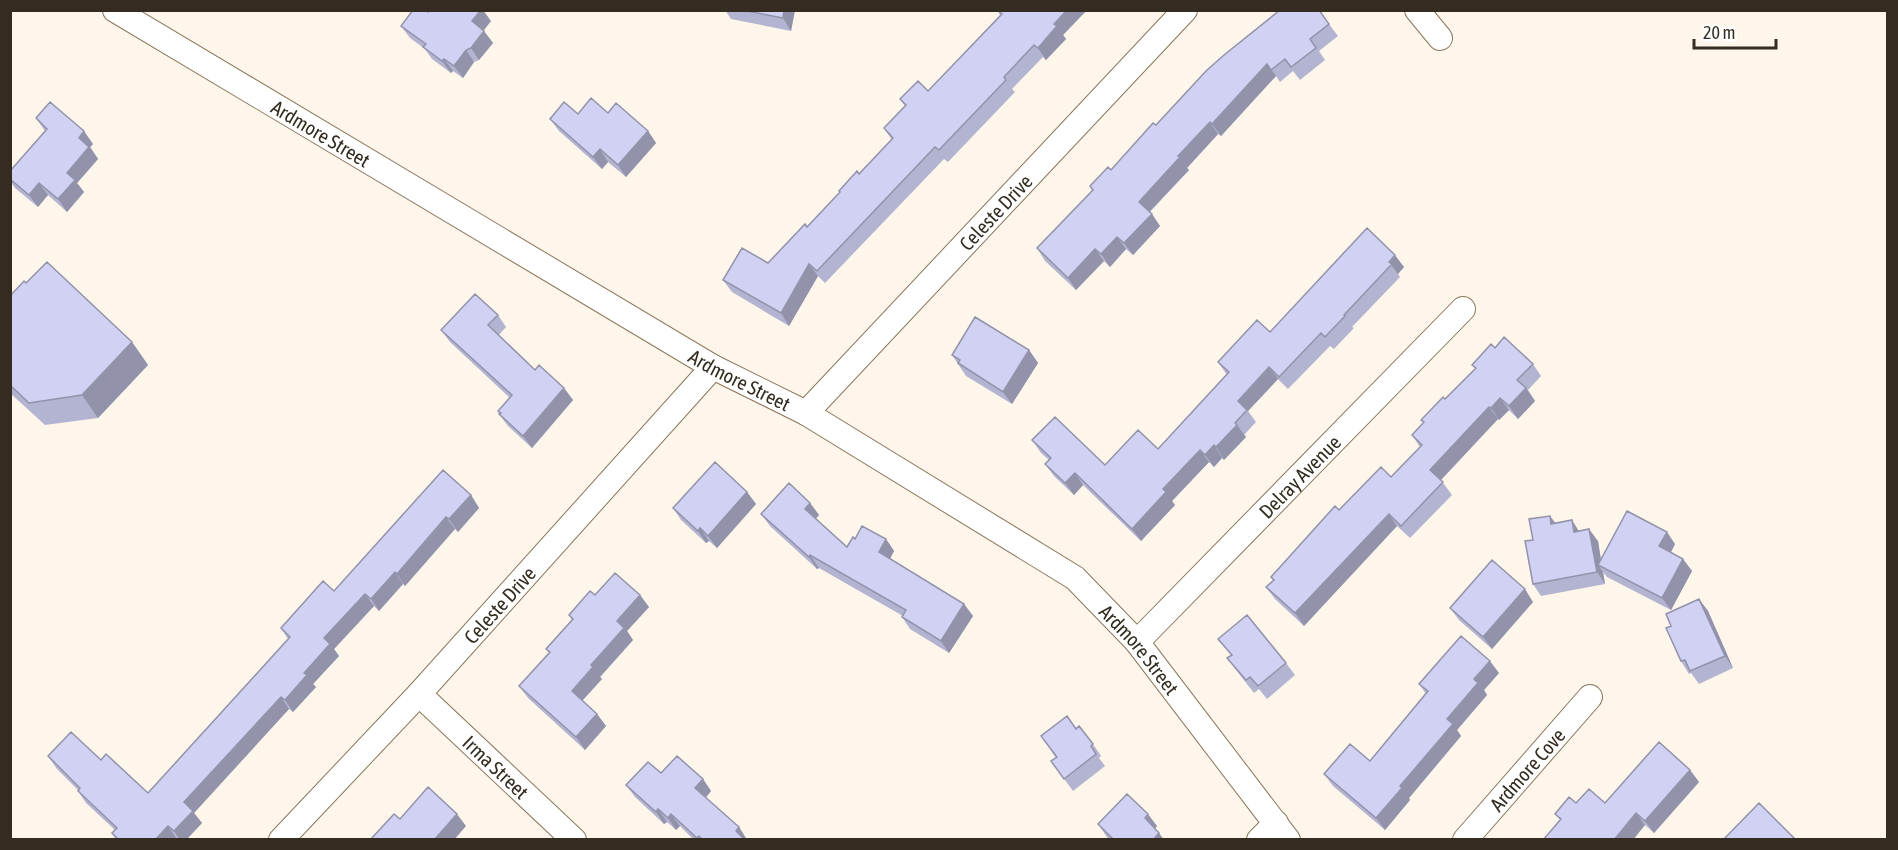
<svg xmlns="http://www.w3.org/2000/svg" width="1898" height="850" viewBox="0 0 1898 850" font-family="'Asap Condensed',sans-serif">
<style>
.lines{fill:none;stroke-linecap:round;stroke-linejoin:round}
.street-casing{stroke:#8a775b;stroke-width:26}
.street{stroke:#fff;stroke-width:24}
.wall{fill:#b3b4d1}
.shaded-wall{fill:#9292aa}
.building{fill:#d0d1f3;stroke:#9292aa;stroke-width:1.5}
.labels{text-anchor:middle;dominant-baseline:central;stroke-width:4.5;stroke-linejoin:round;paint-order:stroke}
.street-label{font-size:20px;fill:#342c20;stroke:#fff}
</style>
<rect width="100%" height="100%" fill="#fef6ea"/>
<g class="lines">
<g class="street-casing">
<g id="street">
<path id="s1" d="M115 10 713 367 806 413 1075 578 1137 642 1288 840"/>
<path d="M1417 10 1440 38"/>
<path id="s2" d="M806 413 1185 10"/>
<path id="s3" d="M1137 642 1463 309"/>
<path id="s4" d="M419 694 574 840"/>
<path id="s5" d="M281 840 419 694 713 367"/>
<path d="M1259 840 1276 823"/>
<path id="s6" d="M1465 840 1590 697"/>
</g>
</g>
<use href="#street" class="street"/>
</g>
<path class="wall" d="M725 10H795L791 31 731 19Z
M997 10H1087L1063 35 1066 39 1046 60 1043 57 1012 89 1015 92 948 162 944 159 825 283 818 276 789 326 732 292 723 280 768 263 807 227 892 140 884 128 905 106 900 99 928 91 1000 15Z
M428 12 491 21 483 30 493 43 479 60 474 62 463 78 453 71 451 73 432 59 425 49 410 38 401 26Z
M1329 24 1338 36 1319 51 1325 60 1300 80 1293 71 1280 82 1276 76 1221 136 1218 134 1187 168 1189 170 1150 212 1160 226 1133 255 1126 249 1110 267 1104 261 1076 290 1045 261 1037 248 1092 190 1090 186 1111 170 1156 125Z
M608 113 648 131 656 143 626 177 608 162 602 169 559 131 550 119 578 114Z
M36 118 93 144 90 147 98 159 77 183 84 192 67 212 48 195 38 207 15 188 10 181V171L45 131Z
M1367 228 1404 267 1398 274 1400 277 1352 327 1354 328 1334 349 1330 346 1288 389 1278 379 1248 411 1256 422 1244 435 1246 437 1224 460 1222 458 1214 467 1209 462 1172 501 1175 505 1141 541 1083 485 1074 495 1054 476 1045 464 1049 460 1041 453 1032 440 1105 465 1158 449 1227 375 1218 362 1270 332Z
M26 283 132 342 148 365 98 418 45 425 10 393V296Z
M498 315 506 327 498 336 535 370 564 388 573 400 532 448 508 426 499 414 500 413 498 411 510 398 450 342 441 330Z
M1495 348 1533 364 1541 376 1528 390 1535 401 1518 419 1509 410 1499 420 1498 419 1441 480 1452 495 1410 538 1397 526 1304 626 1275 599 1266 587 1273 580 1271 577 1339 510 1391 477 1420 447 1412 435 1423 423 1421 420 1445 399 1475 369 1472 365Z
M1029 350 1038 363 1012 404 966 376 952 355Z
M747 492 756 504 717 548 709 541 706 543 681 520 673 508Z
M471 495 479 508 458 532 455 529 405 586 403 584 379 611 374 606 334 649 339 656 313 684 316 687 293 712 289 709 194 813 202 823 186 840H178L176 838 175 840H116L112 833 115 830 86 803 78 791V790L57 769 48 756 101 760 148 793 288 639 281 628Z
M810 503 819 515 816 519 847 547 855 539H886L894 551 890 559 964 604 973 616 949 653 910 629 902 617 903 616 819 568 817 569 770 526 761 514Z
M1550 516 1555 523 1579 531 1598 541 1601 560 1675 544 1671 552 1683 559 1692 571 1671 610 1607 577 1603 572 1605 584 1541 596 1533 584Z
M595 595H640L649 607 627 631 633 640 600 677 602 679 582 701 597 714 606 726 585 750 528 698 519 686 549 653 546 649 572 620 569 615Z
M1699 599 1708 611 1733 668 1699 684 1691 673 1689 674 1681 661 1671 626Z
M1533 602 1492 649 1459 620 1450 608Z
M1218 639 1286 663 1295 675 1267 699 1259 689 1254 693 1236 670 1227 658 1231 655Z
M1499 673 1484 690 1487 695 1457 730 1461 736 1409 798 1410 800 1385 830 1333 786 1324 774 1370 761 1426 694 1419 684Z
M1076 729 1093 744 1101 756 1099 758 1105 766 1073 791 1051 761 1056 758 1041 736Z
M1690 770 1699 782 1654 833 1645 825 1560 820 1555 814 1576 803H1605Z
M661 773 703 779 711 791 706 798 739 827 747 840H694L680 826 676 830 667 822 664 824 635 797 626 785Z
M1098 824 1157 826 1155 829 1164 840H1109Z"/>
<path class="shaded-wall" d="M481 10H483L491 21 481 34 472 21Z
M784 10H795L791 31 783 18Z
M1067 10H1087L1063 35 1066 39 1046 60 1038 48 1054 24Z
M484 31 493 43 479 60 471 48Z
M466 50 474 62 463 78 454 66Z
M444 59 453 71 451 73 442 61Z
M1267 64 1276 76 1221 136 1212 124Z
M1210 122 1218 134 1187 168 1189 170 1147 214 1139 202 1178 156Z
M84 131 93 144 90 147 98 159 77 183 84 192 67 212 58 199 79 138Z
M648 131 656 143 626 177 618 165Z
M600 149 608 162 602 169 593 157Z
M39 183 48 195 38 207 29 195Z
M1152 214 1160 226 1133 255 1124 243Z
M1117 237 1126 249 1110 267 1101 254Z
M1095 249 1104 261 1076 290 1068 278Z
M1395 255 1404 267 1398 274 1389 262Z
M809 264 818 276 789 326 781 313Z
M132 342 148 365 98 418 82 395Z
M1029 350 1038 363 1012 404 1003 392Z
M1269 367 1278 379 1248 411 1238 401Z
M564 388 573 400 532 448 523 436Z
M1526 388 1535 401 1518 419 1509 406Z
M1500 398 1509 410 1499 420 1491 408Z
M1489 407 1498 419 1439 482 1430 470Z
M1237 425 1246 437 1224 460 1216 447Z
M1214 445 1222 458 1214 467 1205 455Z
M1200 450 1209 462 1172 501 1175 505 1141 541 1132 529 1163 489Z
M1075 473 1083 485 1074 495 1065 483Z
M747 492 756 504 717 548 708 536Z
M471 495 479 508 458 532 449 519Z
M810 503 819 515 813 521 805 509Z
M1389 514 1397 526 1304 626 1295 613Z
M1550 516 1559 528 1551 524Z
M446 517 455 529 405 586 397 574Z
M1572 520 1580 533 1574 532Z
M700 528 709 541 706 543 698 531Z
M1589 529 1598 541 1602 567 1598 565 1603 572 1605 584 1597 572Z
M1667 532 1675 544 1668 558 1659 546Z
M886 539 894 551 887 564 879 552Z
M810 555 819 568 817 569 809 557Z
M1683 559 1692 571 1671 610 1662 598Z
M395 572 403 584 379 611 371 599Z
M1525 589 1533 602 1492 649 1483 637Z
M365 594 374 606 334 649 339 656 313 684 316 687 293 712 285 700 324 638Z
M640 595 649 607 627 631 633 640 600 677 602 679 580 703 572 691 591 665 617 621Z
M1699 599 1708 611 1733 668 1725 656Z
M964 604 973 616 949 653 941 641Z
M1490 661 1499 673 1484 690 1487 695 1457 730 1461 736 1409 798 1410 800 1385 830 1376 818 1400 786 1474 679Z
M281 697 289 709 194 813 202 823 186 840H180L174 831 184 802Z
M597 714 606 726 585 750 576 737Z
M1690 770 1699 782 1654 833 1645 821Z
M703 779 711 791 703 800 695 788Z
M658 809 667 822 664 824 656 812Z
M1636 813 1645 825 1633 840H1614Z
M457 814 466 826 454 840H434Z
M671 814 680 826 676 830 668 818Z
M1148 814 1157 826 1153 831 1145 818Z
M168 826 176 838 175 840H155Z
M739 827 747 840H741L736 831Z
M1159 833 1164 840H1153Z"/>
<path class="building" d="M413 10H425L428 12 429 10H481L472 21 484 31 471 48 466 50 454 66 444 59 442 61 423 47 426 44 401 26Z
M742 10H784L783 18Z
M998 10H1067L1054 24 1057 26 1038 48 1034 45 1004 77 1006 80 939 150 935 147 817 271 809 264 781 313 723 280 742 248 768 263 805 224 807 227 840 192 839 191 857 171 859 174 893 138 884 128 906 105 900 99 918 81 928 91 1002 14Z
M1280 10H1319L1329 24 1310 39 1316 48 1291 67 1285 59 1271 70 1267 64 1212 124 1210 122 1178 156 1180 157 1139 202 1152 214 1124 243 1117 237 1101 254 1095 249 1068 278 1037 248 1093 190 1090 186 1108 167 1111 170 1153 123 1156 125 1206 71 1224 55Z
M591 98 608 113 616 103 648 131 618 165 600 149 593 157 550 119 564 102 578 114Z
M50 102 84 131 79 138 89 147 67 173 75 180 58 199 39 183 29 195 10 179V171L47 129 36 118Z
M1367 228 1395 255 1389 262 1392 264 1344 315 1345 316 1325 337 1321 333 1279 377 1269 367 1238 401 1247 410 1235 423 1237 425 1216 447 1214 445 1205 455 1200 450 1163 489 1166 492 1132 529 1075 473 1065 483 1045 464 1051 458 1032 440 1055 417 1105 465 1138 430 1158 449 1229 372 1218 362 1257 320 1270 332Z
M47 262 132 342 82 395 29 403 10 385V296L24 281 26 283Z
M475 294 498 315 488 325 535 370 539 365 564 388 523 436 499 414 501 413 498 411 512 395 441 330Z
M975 317 1029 350 1003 392 958 363 960 360 952 355Z
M1504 337 1533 364 1517 380 1526 388 1509 406 1500 398 1491 408 1489 407 1430 470 1443 482 1401 526 1389 514 1295 613 1266 587 1274 580 1271 577 1335 506 1339 510 1381 467 1391 477 1422 445 1412 435 1424 422 1421 420 1443 397 1445 399 1476 368 1472 365 1491 344 1495 348Z
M715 462 747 492 708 536 700 528 698 531 673 508Z
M443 470 471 495 449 519 446 517 397 574 395 572 371 599 365 594 324 638 330 644 304 673 307 675 285 700 281 697 184 802 193 811 174 831 168 826 155 840H119L112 833 117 828 78 791 80 788 48 756 71 732 101 760 106 754 148 793 290 637 281 628 323 581 334 591Z
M789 483 810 503 805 509 847 547 853 537 855 539 862 526 886 539 879 552 964 604 941 641 902 617 906 610 810 555 809 557 761 514Z
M1627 511 1667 532 1659 546 1683 559 1662 598 1598 565Z
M1550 516 1551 524 1572 520 1574 532 1589 529 1597 572 1533 584 1525 541 1533 540 1529 519Z
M1492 560 1525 589 1483 637 1450 608Z
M615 573 640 595 617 621 624 628 591 665 593 667 572 691 597 714 576 737 519 686 550 652 546 649 573 619 569 615 590 591 595 595Z
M1699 599 1725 656 1690 671 1685 660 1681 661 1666 628 1671 626 1666 614Z
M1247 615 1286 663 1258 686 1250 677 1246 680 1227 658 1232 655 1218 639Z
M1461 636 1490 661 1474 679 1478 683 1447 719 1453 724 1400 786 1402 788 1376 818 1324 774 1350 744 1370 761 1428 691 1419 684Z
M1067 716 1076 729 1079 726 1093 744 1091 746 1096 754 1064 779 1051 761 1057 757 1041 736Z
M1659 742 1690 770 1645 821 1636 813 1614 840H1543L1561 819 1555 814 1569 797 1576 803 1589 789 1605 803Z
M677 756 703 779 695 788 739 827 736 831 745 840H703L699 836 697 838 671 814 668 818 658 809 656 812 626 785 648 762 661 773Z
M428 787 457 814 434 840H370L394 814 400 819Z
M1127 794 1148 814 1145 818 1159 833 1153 840H1114L1098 824Z
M1759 803 1796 840H1723Z"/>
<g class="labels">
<g class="street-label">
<text stroke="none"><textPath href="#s1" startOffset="240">Ardmore Street</textPath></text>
<text stroke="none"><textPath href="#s2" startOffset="276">Celeste Drive</textPath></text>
<text stroke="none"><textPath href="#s1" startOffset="726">Ardmore Street</textPath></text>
<text stroke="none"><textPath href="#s3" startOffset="232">Delray Avenue</textPath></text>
<text stroke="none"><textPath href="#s5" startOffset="321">Celeste Drive</textPath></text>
<text stroke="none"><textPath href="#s1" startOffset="1212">Ardmore Street</textPath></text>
<text stroke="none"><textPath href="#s4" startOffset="106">Irma Street</textPath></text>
<text stroke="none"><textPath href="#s6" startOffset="94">Ardmore Cove</textPath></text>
</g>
</g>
<rect width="1898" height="850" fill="none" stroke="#342c20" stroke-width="24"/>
<path d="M1694 39v9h82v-9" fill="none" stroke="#342c20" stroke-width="3"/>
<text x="1703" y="39" font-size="18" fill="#342c20" stroke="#ffffff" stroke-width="4.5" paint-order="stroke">20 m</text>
</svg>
